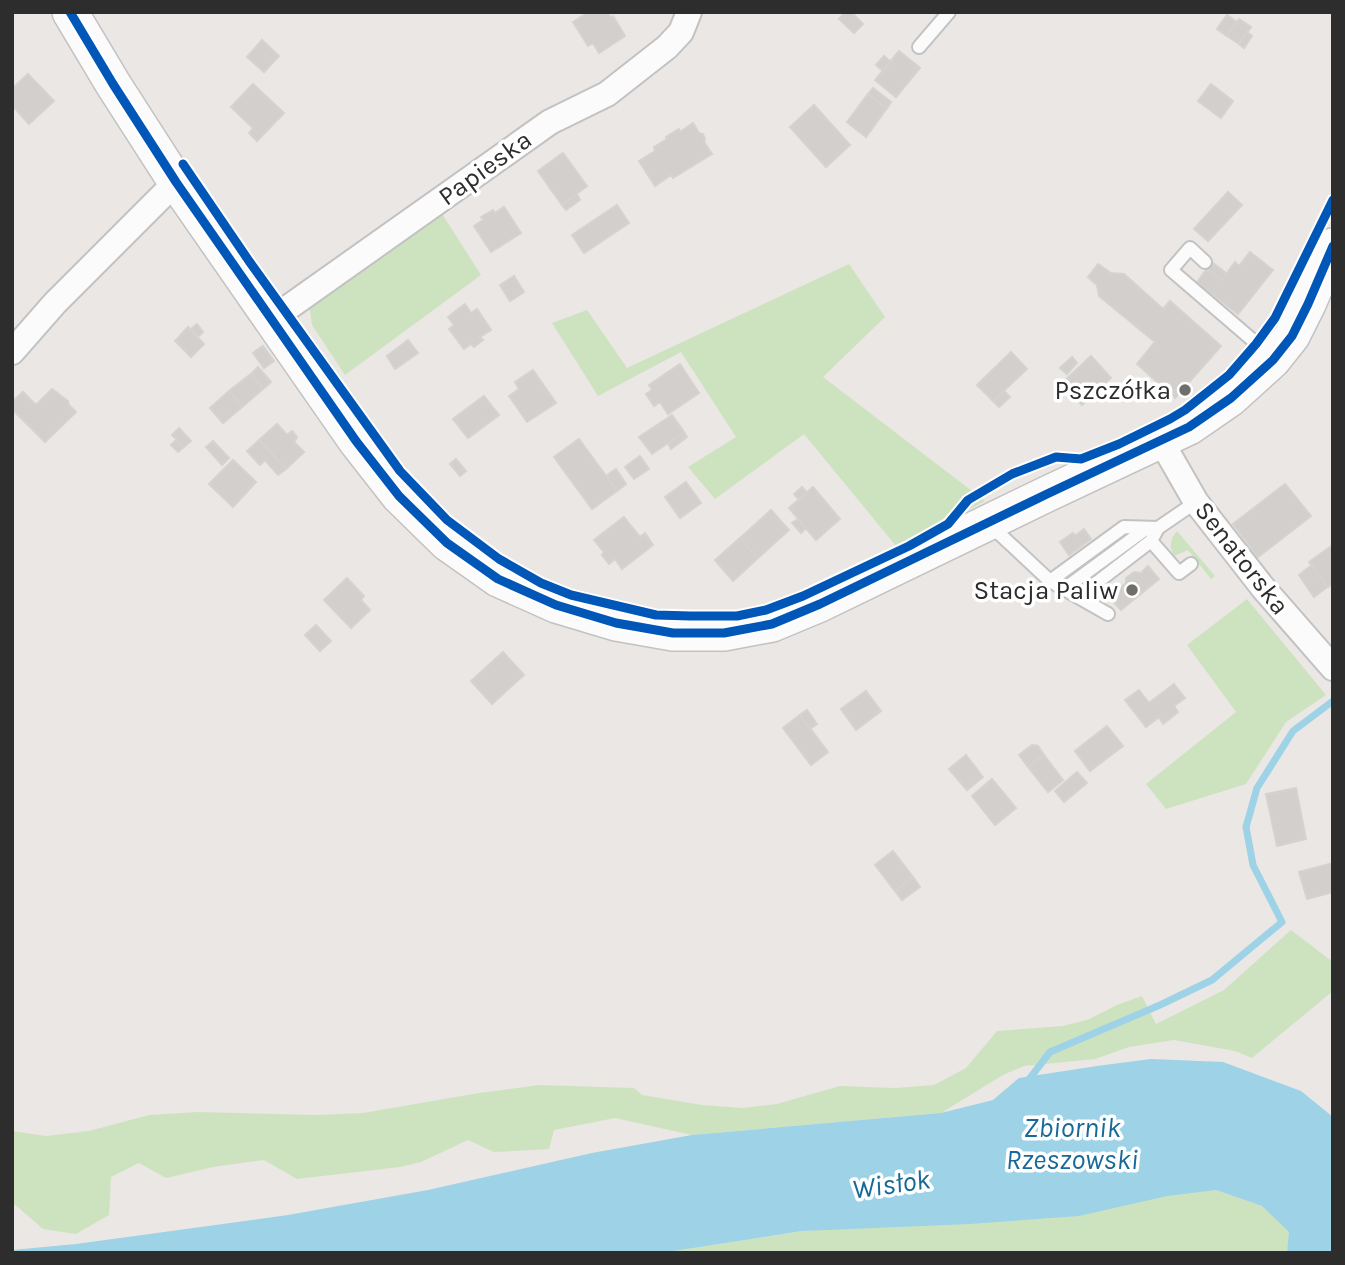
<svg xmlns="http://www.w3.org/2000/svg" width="1345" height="1265" viewBox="0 0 1345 1265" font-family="Karla,sans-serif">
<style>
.green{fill:#cde3bf}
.water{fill:#9dd2e7}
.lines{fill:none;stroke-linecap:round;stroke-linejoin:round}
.stream{stroke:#9dd2e7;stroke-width:7}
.building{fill:#d2cfcd;stroke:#d5d3d0;stroke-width:2}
.lane-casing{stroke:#c3c2c2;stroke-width:16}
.street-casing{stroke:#c3c2c2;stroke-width:28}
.secondary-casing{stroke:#c3c2c2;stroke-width:38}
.lane{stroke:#fcfbfb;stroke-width:12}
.street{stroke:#fcfbfb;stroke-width:24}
.secondary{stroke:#fcfbfb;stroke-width:35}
.cycleway-casing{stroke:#fff;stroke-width:13}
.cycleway{stroke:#0057b8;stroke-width:9}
.poi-dot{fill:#6f6e6d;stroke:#fff;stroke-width:2.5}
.labels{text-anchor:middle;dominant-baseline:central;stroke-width:7;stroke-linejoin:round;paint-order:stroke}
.street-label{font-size:26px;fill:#2d2d2d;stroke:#fff}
.poi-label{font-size:26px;fill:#2d2d2d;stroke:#fff;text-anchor:end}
.water-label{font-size:28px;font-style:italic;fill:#176998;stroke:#fff}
</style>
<rect width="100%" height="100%" fill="#eae7e4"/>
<path class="green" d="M439 209 481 275 345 375 312 325 309 303Z
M849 264 885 317 823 377 985 501 896 546 804 434 715 499 688 467 736 437 681 352 598 396 552 323 587 310 627 368Z
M1177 531 1215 576 1211 579 1188 550 1174 556C1169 547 1170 539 1177 531Z
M1247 599 1326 695 1286 722 1246 784 1166 809 1146 784 1236 712 1187 645Z
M1291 930 1333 962V991L1252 1058 1235 1051 1174 1040 1129 1047 1095 1059 1024 1066 1003 1075 941 1113 692 1135 615 1118 554 1130 549 1149 494 1152 468 1140 421 1162 400 1167 297 1179 264 1160 213 1167 166 1178 139 1163 111 1177 109 1215 76 1234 43 1229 12 1202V1131L46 1136 89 1131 149 1115 198 1112 317 1115 363 1113 479 1093 540 1085 634 1088 642 1095 702 1105 743 1108 777 1104 840 1086 895 1088 934 1085 966 1068 997 1031 1063 1026 1087 1020 1117 1005 1142 996 1156 1024 1224 990Z
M1216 1190 1262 1206 1290 1232 1287 1253H661L802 1231Z"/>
<path class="water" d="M1151 1059 1223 1062 1301 1091 1333 1117V1253H1287L1289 1232 1262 1206 1216 1190 1167 1196 1079 1216 970 1224 802 1231 661 1253H12V1250L76 1244 288 1215 428 1190 592 1153 692 1135 941 1113 993 1100 1019 1078 1097 1066Z"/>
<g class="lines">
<path class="stream" d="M1027 1082 1050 1052 1160 1005 1212 980 1282 922 1253 865 1246 827 1257 788 1293 731 1333 701"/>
</g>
<path class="building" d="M589 12H607L611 18 613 16 625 36 599 53 593 43 588 46 573 22Z
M845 12H851L863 24 854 33 839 19Z
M1227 15 1237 22 1227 36 1217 29Z
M1239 19 1251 27 1239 44 1227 36Z
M1247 32 1252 36 1244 48 1239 44Z
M262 40 279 56 264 72 247 57Z
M899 51 920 68 896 97 875 80Z
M884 56 891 62 883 71 876 65Z
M28 74 54 101 29 124 12 105V89Z
M253 84 284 113 257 141 249 133 253 128 231 107Z
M1211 84 1233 101 1221 118 1198 101Z
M873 88 891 102 887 108 868 94Z
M868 94 887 108 866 137 847 122Z
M814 105 850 145 826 167 790 127Z
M693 123 699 133 703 134 705 139 704 142 712 154 673 178 671 175 655 186 639 161 655 151 654 147 667 139 666 137 677 130 679 129 680 132Z
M563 153 587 186 562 205 538 171Z
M1228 192 1242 205 1208 241 1194 229Z
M577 194 580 200 566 210 562 205Z
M617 205 629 223 584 253 572 235Z
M504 207 521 233 491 252 474 226 483 220 481 217 493 210 495 213Z
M1250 252 1273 270 1238 314 1197 282 1207 269 1222 280 1235 262 1239 266Z
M1213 263 1227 274 1222 280 1208 270Z
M1098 264 1111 273 1124 274 1163 309 1170 301 1221 346 1175 398 1137 364 1155 342 1099 296 1097 285 1088 277Z
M514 276 524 292 510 301 500 285Z
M465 304 471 313 477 309 491 330 480 337 483 340 474 347 471 344 464 349 449 329 454 325 448 317Z
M197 324 203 332 198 337 191 329Z
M188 327 204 344 191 357 175 341Z
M408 340 418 353 395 369 387 356Z
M263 346 274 361 264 368 253 353Z
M1011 352 1027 369 993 401 977 385Z
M1091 356 1111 378 1082 405 1062 383Z
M1072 357 1077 363 1067 374 1060 368Z
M680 364 699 393 668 414 660 402 654 406 646 394 652 390 649 385Z
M258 367 271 382 263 389 251 374Z
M533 370 556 403 527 422 509 396 519 389 515 382Z
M251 374 263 389 242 407 229 391Z
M52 389 68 401 69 405 76 412 45 442 12 409V402L23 392 36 405Z
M229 391 242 407 223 423 210 408Z
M1004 391 1010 397 999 407 993 401Z
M484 396 499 415 468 438 453 419Z
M672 415 684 432 652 454 639 437Z
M277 424 287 435 292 431 297 437 294 442 304 452 286 469 259 440Z
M179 428 191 441 184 447 172 435Z
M684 432 687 437 671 449 668 443Z
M579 439 617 491 592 509 554 457Z
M176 440 184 447 178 452 171 445Z
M259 440 286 469 278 475 265 460 260 465 247 451Z
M213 441 229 458 222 465 206 447Z
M640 456 649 469 634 479 625 467Z
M456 459 466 471 460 476 450 464Z
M233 460 256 482 233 507 209 484Z
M616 469 626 484 617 491 606 476Z
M686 482 701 503 680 518 665 497Z
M1285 484 1311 516 1258 557 1233 524Z
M802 487 807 493 799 500 794 494Z
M813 487 840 519 816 540 789 508Z
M771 510 789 530 758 558 740 538Z
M624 517 640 537 645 533 653 545 622 569 615 559 609 564 602 555 604 552 594 540Z
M798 519 806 528 801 533 792 523Z
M1084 529 1091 539 1069 555 1060 542 1073 533 1075 536Z
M740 538 758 558 733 581 715 560Z
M1333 545V583L1328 587 1309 562Z
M1312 565 1327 587 1314 597 1299 575Z
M1148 566 1159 579 1121 610 1109 597 1126 583V578L1134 572 1141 573Z
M347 578 364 596 361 600 370 610 351 628 324 600Z
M316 625 331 641 320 651 305 635Z
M503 652 524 675 492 704 471 681Z
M1174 684 1185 698 1174 706 1178 712 1163 724 1159 717 1146 727 1125 700 1139 690 1149 703Z
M866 691 881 711 856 730 841 709Z
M807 710 817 724 810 729 800 715Z
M800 715 828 752 811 765 783 728Z
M1107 726 1123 746 1090 771 1075 751Z
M1032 745 1038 746 1044 755 1028 767 1019 755Z
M966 755 983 777 967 790 949 769Z
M1044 755 1063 780 1048 792 1028 767Z
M1077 772 1087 783 1064 802 1055 791Z
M992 779 1016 808 995 825 972 796Z
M1296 788 1306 839 1277 846 1266 794Z
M893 851 913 877 895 891 875 865Z
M1333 863V892L1307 899 1299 872Z
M913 877 920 887 902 900 895 891Z"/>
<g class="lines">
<g class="lane-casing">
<path id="lane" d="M919 47 949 12
M1205 262 1190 248 1171 270 1271 356
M990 525 1050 581 1108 614
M1151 541 1179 573 1191 564
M1050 581 1124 527 1158 528 1196 502
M1064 589 1147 528
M1078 597 1151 541 1158 528"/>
</g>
<g class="street-casing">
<path id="street" d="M272 319 550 122 607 94 667 47 681 32 689 12
M12 352 55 303 176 182
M1161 441 1196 502 1264 589 1333 668"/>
</g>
<g class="secondary-casing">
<path id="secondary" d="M70 12 113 84 176 182 356 441 399 496 447 543 498 579 556 605 616 623 673 633H724L772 624 820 604 1047 494 1189 427 1231 398 1273 360 1292 336 1308 304 1333 246"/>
</g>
<use href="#lane" class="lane"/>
<use href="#street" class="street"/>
<use href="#secondary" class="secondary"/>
<g class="cycleway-casing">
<path id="cycleway" d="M70 12 113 84 176 182 356 441 399 496 447 543 498 579 556 605 616 623 673 633H724L772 624 820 604 1047 494 1189 427 1231 398 1273 360 1292 336 1308 304 1333 246
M183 164 249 261 400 471 447 520 499 559 541 583 571 595 656 615 690 616H737L766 610 803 596 909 546 948 524 968 500 1012 474 1056 457 1081 459 1119 444 1170 419 1185 410 1229 375 1256 344 1275 318 1333 200"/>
</g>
<use href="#cycleway" class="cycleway"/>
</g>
<g class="poi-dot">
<circle cx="1185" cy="390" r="7"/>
<circle cx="1132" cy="590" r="7"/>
</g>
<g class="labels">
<g class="street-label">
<text transform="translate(485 168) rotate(-36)">Papieska</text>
<text transform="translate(1242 558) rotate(52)">Senatorska</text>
</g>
<g class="poi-label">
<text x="1171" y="390">Pszczółka</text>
<text x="1118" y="590">Stacja Paliw</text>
</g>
<g class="water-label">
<text x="1072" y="1127">Zbiornik<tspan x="1072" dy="32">Rzeszowski</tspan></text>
<text transform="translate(891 1184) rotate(-8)">Wisłok</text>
</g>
</g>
<rect width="1345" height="1265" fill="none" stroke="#2d2d2d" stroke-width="28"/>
</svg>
